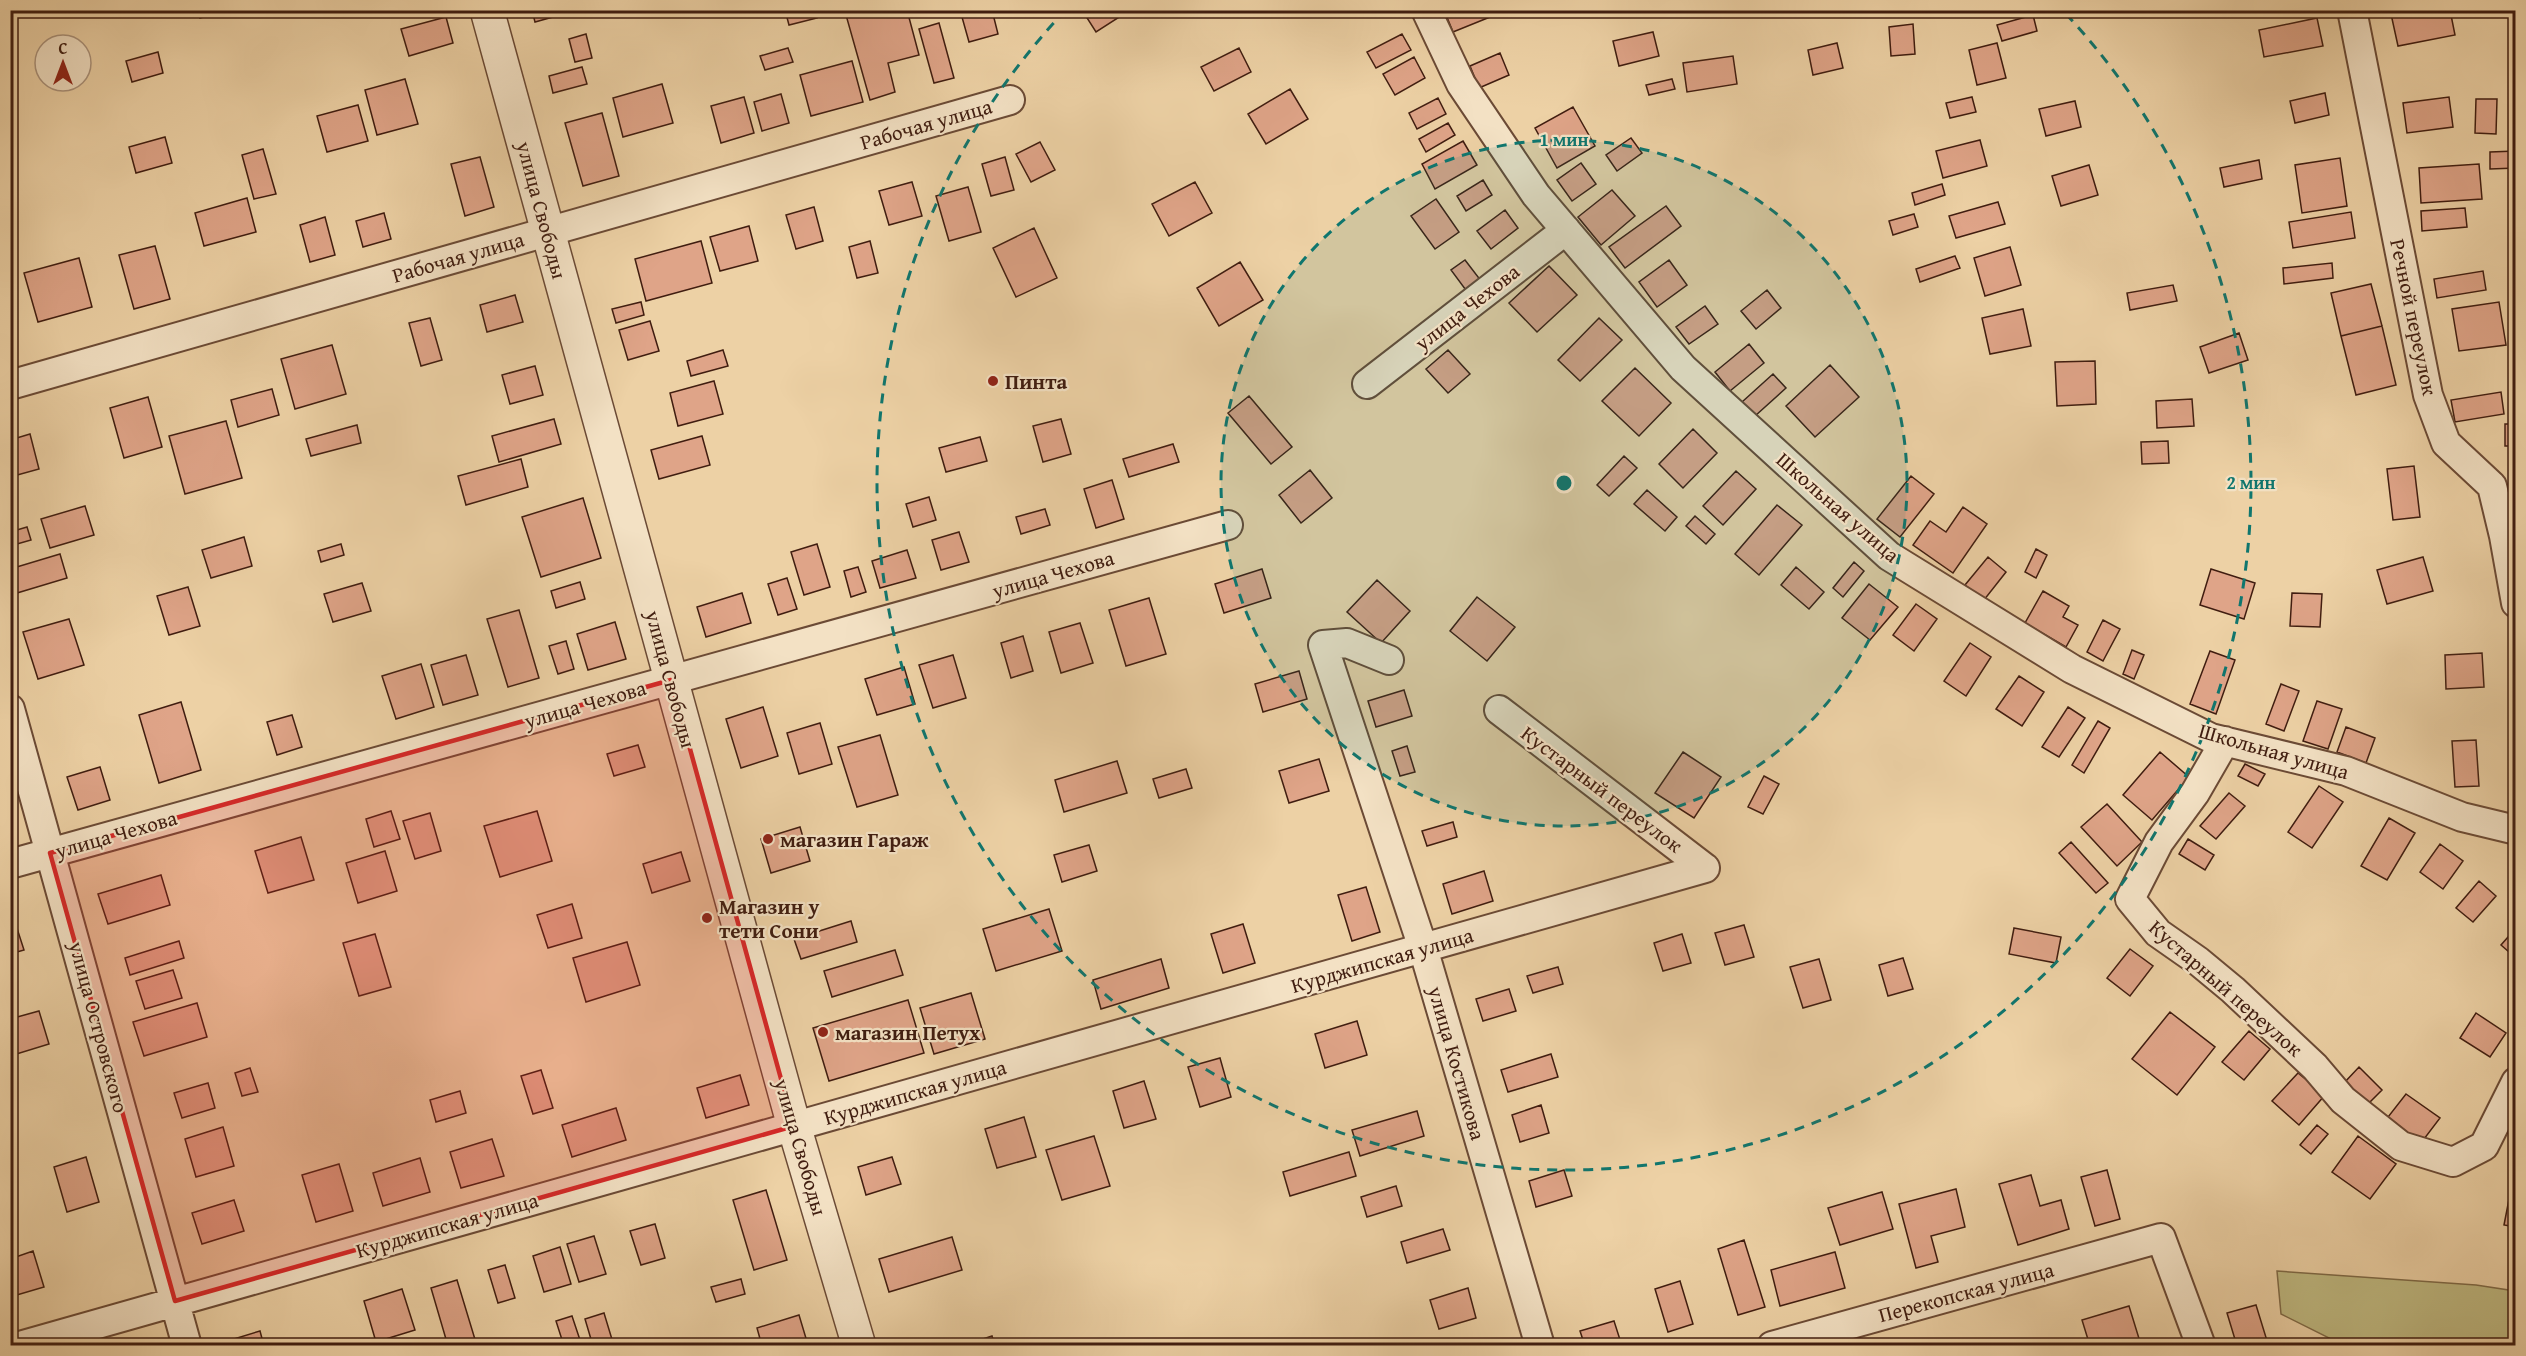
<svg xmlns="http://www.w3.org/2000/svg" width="2526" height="1356" viewBox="0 0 2526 1356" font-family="'Gentium Book Plus',serif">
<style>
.green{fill:#bfb981;stroke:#806b48;stroke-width:1.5}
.building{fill:#dfa488;stroke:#401d10;stroke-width:1.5}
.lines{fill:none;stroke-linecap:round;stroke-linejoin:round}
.minor-casing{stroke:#6b4a35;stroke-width:32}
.tertiary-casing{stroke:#6b4a35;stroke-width:36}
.minor{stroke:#f3e1c4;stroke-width:28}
.tertiary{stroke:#f3e1c4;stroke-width:33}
.marked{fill:#d62828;fill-opacity:0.2;stroke:#d62828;stroke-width:4.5;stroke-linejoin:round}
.ring{fill:none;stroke:#0f766e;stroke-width:3;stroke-dasharray:10 8}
.poi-dot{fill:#8f2418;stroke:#f3e1c4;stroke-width:2}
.labels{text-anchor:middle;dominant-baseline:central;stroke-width:4.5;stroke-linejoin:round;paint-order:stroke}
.street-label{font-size:21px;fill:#401d10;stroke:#f3e1c4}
.poi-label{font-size:21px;font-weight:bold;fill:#401d10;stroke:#f3e1c4;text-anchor:start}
.centre{fill:#0f766e;stroke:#f3e1c4;stroke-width:3}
.ring-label{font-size:18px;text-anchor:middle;font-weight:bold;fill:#0f766e;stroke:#f3e1c4;stroke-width:4.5;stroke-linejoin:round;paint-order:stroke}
</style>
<rect width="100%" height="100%" fill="#edd1a5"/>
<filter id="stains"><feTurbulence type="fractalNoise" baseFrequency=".00333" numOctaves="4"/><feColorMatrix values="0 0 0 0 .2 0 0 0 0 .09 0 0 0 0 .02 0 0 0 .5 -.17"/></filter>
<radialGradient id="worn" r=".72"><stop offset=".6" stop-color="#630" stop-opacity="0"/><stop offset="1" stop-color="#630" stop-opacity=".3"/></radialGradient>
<path class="green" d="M2277 1271 2476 1285 2515 1291V1345L2345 1346 2281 1314Z"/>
<path class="building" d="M198 10H227L200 18Z
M532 10H578L535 22Z
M785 10H815L817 18 789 25Z
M862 10H907L919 55 888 63 895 92 870 100 846 15Z
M960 10H992L998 34 969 42Z
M1082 10H1122L1124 14 1096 32Z
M1444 10H1487L1490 17 1453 32Z
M2407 10H2450L2455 35 2398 46 2391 14Z
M2033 15 2037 31 2002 41 1997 25Z
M446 17 453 43 409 56 401 29Z
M2317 18 2323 46 2264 57 2259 30Z
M939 23 954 78 934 83 919 29Z
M1913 24 1915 54 1891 56 1889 27Z
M1653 32 1659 56 1619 66 1613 41Z
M586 34 592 58 575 62 569 39Z
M1402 34 1411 50 1376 68 1367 52Z
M1837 43 1843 68 1813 75 1808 50Z
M1997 43 2006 78 1977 85 1969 50Z
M788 48 793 62 765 70 760 56Z
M1239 48 1251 72 1214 91 1201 67Z
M158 52 163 73 132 82 126 61Z
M1500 53 1509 75 1479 88 1470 66Z
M1733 56 1737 84 1687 92 1683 63Z
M1414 57 1425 78 1395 95 1383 74Z
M852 61 863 102 811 116 800 75Z
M582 67 587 84 553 93 549 76Z
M405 79 418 124 377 135 365 90Z
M1672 79 1675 89 1649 95 1646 85Z
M662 84 673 123 623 137 613 98Z
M1290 89 1308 119 1266 144 1248 114Z
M2325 93 2329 115 2295 123 2290 101Z
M781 94 789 123 762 131 754 102Z
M744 97 754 133 721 143 711 106Z
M1972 97 1976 112 1950 118 1946 103Z
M2449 97 2453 127 2407 133 2403 103Z
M1438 98 1446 114 1417 129 1409 113Z
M2476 99H2497L2496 134 2475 133Z
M2075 101 2081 127 2046 136 2039 109Z
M358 105 368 141 327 152 317 116Z
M1573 107 1595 146 1557 168 1535 128Z
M602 113 619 176 583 186 565 123Z
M1448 123 1455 135 1426 152 1419 139Z
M165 137 172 163 136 173 129 147Z
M1631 138 1642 153 1617 171 1606 155Z
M1980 140 1987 166 1943 178 1936 151Z
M1463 141 1477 165 1435 189 1422 164Z
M1040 142 1055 170 1031 182 1016 154Z
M263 149 276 194 254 199 242 155Z
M2516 151V168L2490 169V152Z
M480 157 494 207 465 216 451 164Z
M1005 157 1014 190 991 196 982 164Z
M2340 158 2347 206 2302 213 2295 165Z
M2259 160 2262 179 2224 187 2220 168Z
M1581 163 1596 184 1572 201 1557 180Z
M2479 164 2482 199 2421 203 2419 168Z
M2089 165 2098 195 2061 206 2052 176Z
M1483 180 1492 195 1466 211 1457 196Z
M912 182 922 216 889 225 879 191Z
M1195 182 1212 213 1169 236 1152 204Z
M1942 184 1945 195 1915 205 1912 193Z
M968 187 981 232 949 241 936 196Z
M1612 190 1635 216 1601 245 1578 217Z
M247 198 256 232 204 246 195 213Z
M1436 199 1459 232 1435 249 1411 216Z
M1998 202 2005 224 1956 238 1949 216Z
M1666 206 1681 226 1625 268 1609 247Z
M814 207 823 241 796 249 786 215Z
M2465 208 2467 227 2422 231 2421 211Z
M1505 210 1518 228 1491 249 1477 231Z
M2351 212 2355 238 2293 248 2289 222Z
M384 213 391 239 363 247 356 221Z
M1914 214 1918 227 1893 235 1889 221Z
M325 217 335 255 310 262 300 225Z
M749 226 758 261 720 271 710 237Z
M1034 228 1057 278 1016 297 993 248Z
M701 241 712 283 646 301 635 259Z
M870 241 878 273 857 278 849 247Z
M155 246 170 299 134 309 119 255Z
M2010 247 2021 285 1985 296 1974 258Z
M1955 256 1960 268 1920 282 1916 269Z
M79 258 92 307 38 322 24 273Z
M1465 260 1485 286 1471 297 1451 270Z
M1669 260 1687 285 1657 307 1639 282Z
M1240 262 1263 300 1219 326 1197 288Z
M2332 263 2333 278 2284 284 2283 268Z
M1549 266 1577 295 1537 332 1509 303Z
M2483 271 2486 290 2437 298 2434 279Z
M2371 284 2382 326 2341 336 2331 293Z
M2173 285 2177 301 2130 310 2127 293Z
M1767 290 1781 308 1756 329 1741 311Z
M515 295 523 322 487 332 480 305Z
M641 302 644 315 616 323 612 309Z
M2499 302 2506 345 2459 351 2452 309Z
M1705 306 1718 324 1689 344 1676 327Z
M2023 309 2031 346 1990 354 1982 318Z
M430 318 442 360 421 366 409 323Z
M1599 318 1622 340 1580 381 1558 360Z
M650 321 659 351 628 360 619 330Z
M2382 326 2396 385 2356 395 2341 336Z
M2239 333 2248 360 2209 373 2200 347Z
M1749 344 1764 363 1730 391 1715 372Z
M332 345 346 394 295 409 281 359Z
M723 350 728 366 691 376 687 361Z
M1448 350 1470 374 1448 393 1426 369Z
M2095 361 2096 404 2057 406 2055 362Z
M1830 365 1859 397 1815 437 1786 406Z
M535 366 543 395 510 404 502 375Z
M1635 368 1671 403 1639 436 1602 401Z
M1773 374 1786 388 1755 416 1742 402Z
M714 381 723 414 678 426 670 393Z
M272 389 279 415 238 427 231 400Z
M2501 392 2504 414 2455 422 2451 400Z
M1249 396 1292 447 1271 464 1228 413Z
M148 397 162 447 124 458 110 408Z
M2192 399 2194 426 2157 428 2156 401Z
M554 419 561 444 499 462 492 436Z
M1061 419 1071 454 1043 462 1033 426Z
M226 421 242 478 185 494 169 436Z
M2505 424H2516V446H2505Z
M357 425 361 443 311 456 306 439Z
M1693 429 1717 453 1683 488 1659 464Z
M30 434 39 469 10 477V440Z
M702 436 710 465 659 479 651 450Z
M980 437 987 461 946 472 939 448Z
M2168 441 2169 463 2142 464 2141 442Z
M1173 444 1179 462 1129 477 1123 459Z
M1624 456 1637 468 1609 496 1597 485Z
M521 459 528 487 466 505 458 476Z
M2414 466 2420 517 2393 520 2387 469Z
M1310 470 1332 498 1301 523 1279 495Z
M1736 471 1756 489 1723 525 1703 506Z
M1911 476 1934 494 1900 537 1877 519Z
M1112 480 1124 519 1096 528 1084 489Z
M1647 490 1677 517 1665 531 1634 504Z
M929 497 936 520 913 527 906 504Z
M583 498 601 558 541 577 522 517Z
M1777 505 1802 525 1759 575 1735 554Z
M85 506 94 535 50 548 41 519Z
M1963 507 1987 524 1953 573 1913 545 1930 521 1946 532Z
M1045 509 1050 525 1021 534 1016 517Z
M1695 516 1715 534 1706 544 1686 526Z
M27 527 31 540 10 546V532Z
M959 532 969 562 941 570 932 540Z
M244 537 252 566 211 578 202 550Z
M341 544 344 555 321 562 318 551Z
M817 544 830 587 804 595 791 552Z
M2036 549 2047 555 2036 578 2025 572Z
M907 550 916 578 880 588 872 561Z
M60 554 67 578 17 593 10 569Z
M1988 557 2006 572 1984 600 1965 585Z
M2423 557 2433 591 2387 604 2377 570Z
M1854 562 1864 571 1843 597 1833 588Z
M858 567 866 592 851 597 844 571Z
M1796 567 1824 592 1809 609 1781 585Z
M1262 569 1271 598 1224 613 1215 584Z
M2211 569 2255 583 2244 619 2200 605Z
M787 578 797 609 778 615 768 584Z
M1377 580 1410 611 1381 643 1347 612Z
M580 582 585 599 556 608 551 591Z
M362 583 371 611 333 622 324 594Z
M1869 584 1898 607 1870 640 1842 618Z
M188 587 200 626 169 635 157 596Z
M2043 591 2069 606 2063 617 2078 625 2066 647 2025 623Z
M742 593 751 623 706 637 697 607Z
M2292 593 2322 594 2320 627 2290 626Z
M1477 597 1515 627 1487 661 1450 631Z
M1149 598 1166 654 1126 666 1109 610Z
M1916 604 1937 619 1914 651 1893 635Z
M519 610 539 678 508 687 487 619Z
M69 619 84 665 38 679 23 632Z
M2103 620 2120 629 2103 661 2087 652Z
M615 622 626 659 588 670 577 634Z
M1080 623 1093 663 1061 673 1049 632Z
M1023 636 1033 671 1011 678 1001 643Z
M566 641 574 669 558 674 549 646Z
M1970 643 1991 657 1966 696 1944 681Z
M2132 650 2144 655 2134 679 2123 674Z
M2210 651 2235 660 2216 714 2190 704Z
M2482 653 2484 687 2446 689 2445 655Z
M466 655 478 695 443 705 431 665Z
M953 655 966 698 933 708 919 665Z
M421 664 434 707 396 719 382 676Z
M904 667 915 704 877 715 865 679Z
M1299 671 1307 699 1263 712 1255 684Z
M2019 676 2044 692 2022 726 1996 709Z
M2281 684 2299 691 2284 731 2266 724Z
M1404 690 1412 716 1376 727 1368 701Z
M2317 701 2342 709 2328 749 2303 741Z
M181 702 201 770 159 783 139 715Z
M763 707 778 756 741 768 726 719Z
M2068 707 2085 718 2059 757 2042 747Z
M292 715 302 747 277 755 267 722Z
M2098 721 2110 728 2084 773 2072 765Z
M820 723 832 764 799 774 787 733Z
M2346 727 2375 738 2366 763 2337 752Z
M880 735 898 795 857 807 838 747Z
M2476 740 2479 786 2455 787 2452 741Z
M638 745 645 767 614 776 607 754Z
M1407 746 1415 772 1400 776 1392 751Z
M1683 752 1721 777 1694 818 1655 793Z
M2160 752 2189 777 2152 820 2123 795Z
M1319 759 1329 791 1289 803 1279 771Z
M1117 761 1127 793 1064 812 1055 780Z
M2245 764 2265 774 2258 786 2238 776Z
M100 767 110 800 78 810 67 777Z
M1186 769 1192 788 1159 798 1153 779Z
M1764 776 1779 784 1763 814 1748 807Z
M2319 786 2343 802 2312 848 2288 832Z
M2229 793 2245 806 2216 839 2200 826Z
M2107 804 2142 842 2117 866 2081 827Z
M391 811 400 839 374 847 366 819Z
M537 811 552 861 500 877 484 826Z
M430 813 441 851 415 859 403 821Z
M2389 818 2415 833 2387 880 2361 866Z
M1453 822 1457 837 1427 846 1422 831Z
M800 827 810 861 771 873 761 839Z
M301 837 314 880 268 893 255 851Z
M2188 839 2214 855 2205 870 2179 854Z
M2071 842 2108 883 2096 893 2059 853Z
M2440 844 2463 861 2443 889 2420 872Z
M1089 845 1097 871 1062 882 1054 855Z
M385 851 397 891 358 903 346 863Z
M681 852 690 881 652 893 643 864Z
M1484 871 1493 901 1452 914 1443 884Z
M161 875 170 905 108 924 98 894Z
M2479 881 2496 896 2473 922 2456 908Z
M1366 887 1380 932 1352 941 1338 895Z
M572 904 582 938 548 948 537 915Z
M1049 909 1062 951 996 971 983 929Z
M14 919 24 950 10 954V920Z
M851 921 857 942 801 959 794 939Z
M1243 924 1255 963 1223 973 1211 934Z
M1744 925 1754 957 1725 965 1715 933Z
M2014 928 2061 937 2056 963 2009 954Z
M2516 928V958L2501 945Z
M375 934 391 987 359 996 343 943Z
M1682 934 1691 963 1663 971 1654 943Z
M179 941 184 958 130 975 125 958Z
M627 942 640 985 586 1002 573 958Z
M2130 949 2153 966 2130 996 2107 978Z
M895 950 903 975 832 997 824 971Z
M1903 958 1913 989 1888 996 1879 965Z
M1161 959 1169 988 1101 1009 1093 980Z
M1819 959 1831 1000 1803 1008 1790 967Z
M1558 967 1563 984 1533 993 1527 976Z
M173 970 182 998 145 1009 136 981Z
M1509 989 1516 1011 1483 1021 1476 999Z
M971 993 985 1039 934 1054 920 1008Z
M908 1000 924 1053 829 1081 813 1028Z
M197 1003 207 1037 144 1056 133 1022Z
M39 1011 49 1044 10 1056V1019Z
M2170 1012 2215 1047 2177 1095 2132 1059Z
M2476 1013 2506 1033 2490 1057 2460 1038Z
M1357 1021 1367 1055 1325 1068 1315 1034Z
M2249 1031 2270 1049 2244 1080 2222 1062Z
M1551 1054 1558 1077 1508 1092 1501 1070Z
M1220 1058 1231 1097 1200 1107 1188 1067Z
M2359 1067 2382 1090 2367 1105 2344 1083Z
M250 1068 258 1092 242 1096 235 1073Z
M541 1070 553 1108 533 1114 521 1076Z
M2298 1073 2325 1095 2299 1125 2272 1101Z
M740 1075 749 1105 706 1118 697 1088Z
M1144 1081 1156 1119 1124 1128 1113 1091Z
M208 1083 215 1108 182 1118 174 1093Z
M460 1091 466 1113 436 1122 430 1100Z
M2406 1094 2440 1118 2421 1143 2388 1117Z
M1541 1105 1549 1133 1520 1142 1512 1115Z
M616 1108 626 1140 572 1157 562 1125Z
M1417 1111 1424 1136 1360 1156 1352 1130Z
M1024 1117 1036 1157 997 1168 985 1129Z
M2317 1125 2328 1134 2311 1154 2300 1145Z
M223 1127 234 1166 196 1177 185 1139Z
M1094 1136 1110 1186 1062 1200 1046 1150Z
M2358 1136 2396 1164 2370 1199 2332 1172Z
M492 1139 504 1176 461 1188 450 1152Z
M1349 1152 1356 1176 1290 1196 1283 1172Z
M86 1157 99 1202 67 1212 54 1167Z
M892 1157 901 1184 866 1195 858 1167Z
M420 1158 430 1192 383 1206 373 1173Z
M339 1164 353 1211 316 1222 302 1175Z
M1564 1170 1572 1196 1536 1207 1529 1181Z
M2107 1170 2120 1219 2095 1226 2081 1177Z
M2031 1175 2040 1206 2061 1200 2069 1229 2018 1245 1999 1184Z
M2512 1184 2516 1185V1227L2504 1225Z
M1396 1186 1402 1206 1367 1217 1361 1197Z
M1956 1189 1965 1227 1931 1236 1938 1262 1916 1268 1899 1204Z
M766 1190 787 1260 754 1270 733 1200Z
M1882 1192 1893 1229 1840 1245 1828 1208Z
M234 1200 244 1231 202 1244 192 1213Z
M655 1224 665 1258 641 1265 630 1231Z
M1443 1229 1450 1250 1407 1263 1401 1242Z
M594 1236 606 1274 579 1282 567 1244Z
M952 1237 962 1270 889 1292 879 1259Z
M1744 1240 1765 1307 1738 1315 1718 1249Z
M560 1247 571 1284 544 1292 533 1256Z
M33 1251 44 1287 10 1297V1259Z
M1835 1252 1845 1288 1780 1306 1771 1270Z
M505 1265 515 1298 498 1303 488 1270Z
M741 1279 745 1294 716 1302 711 1287Z
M457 1280 477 1346H448L431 1288Z
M1680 1281 1693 1324 1668 1332 1655 1289Z
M1468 1288 1476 1318 1439 1329 1430 1300Z
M402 1289 415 1330 376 1342 364 1301Z
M2256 1305 2268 1344 2237 1346 2227 1313Z
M2129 1306 2141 1345 2090 1346 2082 1320Z
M604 1313 614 1346H593L585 1319Z
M799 1315 808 1345 762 1346 757 1328Z
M572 1316 582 1346H564L556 1321Z
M1614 1321 1622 1346H1585L1580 1331Z
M260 1331 264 1346H225L224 1342Z
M992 1336 995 1346H962Z"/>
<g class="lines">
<g class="minor-casing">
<path id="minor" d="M1426 10 1461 84 1536 195 1683 368 1889 556 2072 669 2211 738 2346 771 2462 817 2516 830
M2352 10 2428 395 2446 443 2492 486 2504 536 2516 603
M1367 384 1566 230
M10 385 1010 100
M1389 660 1347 643 1323 645 1423 948 1540 1346
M10 709 187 1346
M1499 710 1705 868
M2225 741 2195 793 2159 842 2130 899 2158 933 2198 961 2233 990 2315 1067 2343 1100 2401 1146 2453 1162 2484 1146 2516 1082
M10 864 1228 525
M20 1346 1705 868
M1772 1346 2161 1238 2201 1346"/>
</g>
<g class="tertiary-casing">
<path id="tertiary" d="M487 10 794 1126 859 1346"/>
</g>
<use href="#minor" class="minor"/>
<use href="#tertiary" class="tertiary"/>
</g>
<path class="marked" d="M671 680 794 1126 175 1301 50 853Z"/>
<circle cx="1564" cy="483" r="343" fill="#0f766e" fill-opacity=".12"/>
<g class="ring">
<circle cx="1564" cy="483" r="343"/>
<path d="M2066 14A687 687 0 1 1 1062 14"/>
</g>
<g class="poi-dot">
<circle cx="993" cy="381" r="6"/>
<circle cx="768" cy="839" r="6"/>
<circle cx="707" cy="918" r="6"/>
<circle cx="823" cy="1032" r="6"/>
</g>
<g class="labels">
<g class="street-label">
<text transform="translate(926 124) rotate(-16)">Рабочая улица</text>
<text transform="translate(542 210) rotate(75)">улица Свободы</text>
<text transform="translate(458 257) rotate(-16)">Рабочая улица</text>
<text transform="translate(1467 307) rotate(-38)">улица Чехова</text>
<text transform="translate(2414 317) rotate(78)">Речной переулок</text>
<text transform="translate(1838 507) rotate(41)">Школьная улица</text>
<text transform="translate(1053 574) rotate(-16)">улица Чехова</text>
<text transform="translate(671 679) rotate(75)">улица Свободы</text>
<text transform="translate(585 704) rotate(-16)">улица Чехова</text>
<text transform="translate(2274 751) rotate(16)">Школьная улица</text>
<text transform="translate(1602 789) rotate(37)">Кустарный переулок</text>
<text transform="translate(116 834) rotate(-16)">улица Чехова</text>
<text transform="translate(1382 960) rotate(-16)">Курджипская улица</text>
<text transform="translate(2226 988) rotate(41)">Кустарный переулок</text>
<text transform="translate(99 1027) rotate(75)">улица Островского</text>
<text transform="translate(1457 1063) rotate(74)">улица Костикова</text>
<text transform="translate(915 1092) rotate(-16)">Курджипская улица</text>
<text transform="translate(801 1147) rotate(74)">улица Свободы</text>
<text transform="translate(447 1225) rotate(-16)">Курджипская улица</text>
<text transform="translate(1966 1292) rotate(-15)">Перекопская улица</text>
</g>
<g class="poi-label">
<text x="1005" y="381">Пинта</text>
<text x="780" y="839">магазин Гараж</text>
<text x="719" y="906">Магазин у<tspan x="719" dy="24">тети Сони</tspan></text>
<text x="835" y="1032">магазин Петух</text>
</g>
</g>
<circle cx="1564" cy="483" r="9" class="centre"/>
<g class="ring-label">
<text x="1564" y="146">1 мин</text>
<text x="2251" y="489">2 мин</text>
</g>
<rect width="2526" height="1356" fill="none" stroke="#edd1a5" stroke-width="36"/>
<rect x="12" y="12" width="2502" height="1332" fill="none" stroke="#401d10" stroke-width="3"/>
<rect x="18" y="18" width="2490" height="1320" fill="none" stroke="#401d10" stroke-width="1.5"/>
<g transform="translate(63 63)"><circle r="28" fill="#f3e1c4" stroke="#ab937c" stroke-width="1.5"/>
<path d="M0-4.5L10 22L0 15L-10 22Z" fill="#8f2418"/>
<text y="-9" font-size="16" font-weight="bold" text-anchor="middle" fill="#401d10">С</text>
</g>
<rect width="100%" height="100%" filter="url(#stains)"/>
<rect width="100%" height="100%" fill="url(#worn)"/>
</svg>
